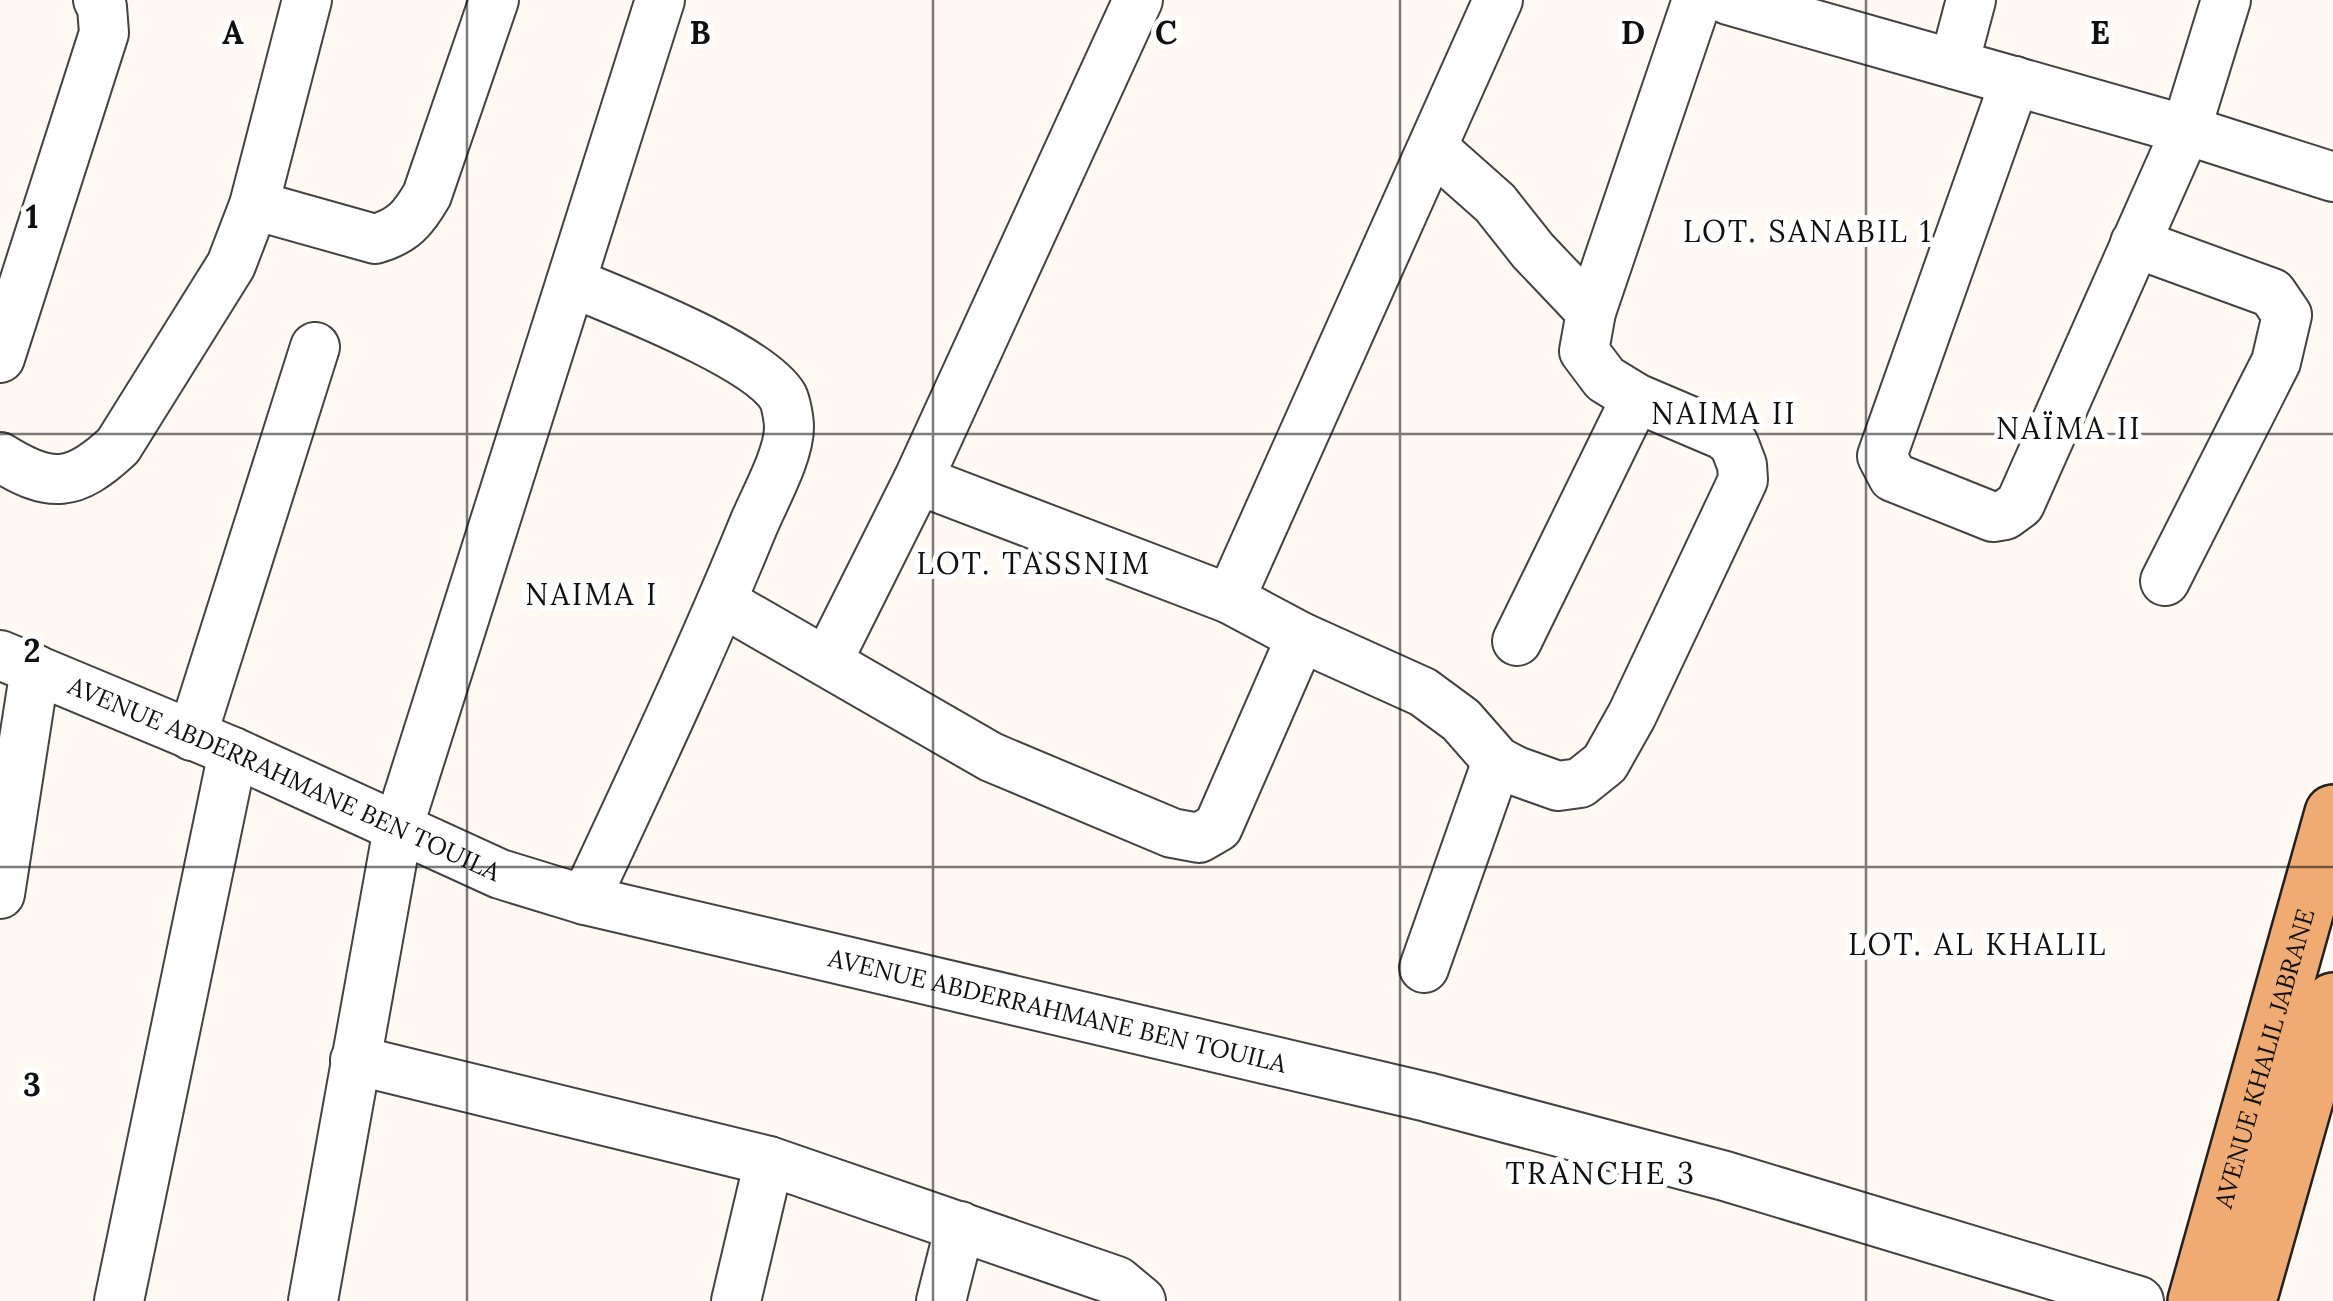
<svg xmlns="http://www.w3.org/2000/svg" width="2333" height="1301" viewBox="0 0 2333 1301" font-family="Lora,serif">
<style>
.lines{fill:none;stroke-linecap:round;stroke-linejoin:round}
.street-casing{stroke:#434343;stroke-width:52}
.primary-casing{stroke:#212121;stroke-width:60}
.street{stroke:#fff;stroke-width:48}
.primary{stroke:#f0ab72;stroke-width:55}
.grid{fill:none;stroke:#101010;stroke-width:2.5;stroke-opacity:0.55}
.labels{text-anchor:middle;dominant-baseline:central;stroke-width:10;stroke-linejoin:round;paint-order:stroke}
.street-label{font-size:25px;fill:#101010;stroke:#fff}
.quarter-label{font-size:30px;letter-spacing:2.5px;fill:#101010;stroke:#fff}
.grid-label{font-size:32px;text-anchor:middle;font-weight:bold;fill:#101010;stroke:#fff;stroke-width:10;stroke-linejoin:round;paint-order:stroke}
</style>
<rect width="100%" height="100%" fill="#fef9f3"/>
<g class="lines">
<g class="street-casing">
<g id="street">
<path d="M1728 0 2186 130 2333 177"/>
<path d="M1954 64 1971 0"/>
<path d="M2015 81 1882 456 1893 477 1993 517 2005 515 2020 504 2186 130 2226 0"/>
<path d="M254 205 375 239C403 231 413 219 427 195L494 0"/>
<path d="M2135 243 2272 293 2287 315 2276 362 2165 581"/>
<path d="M571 282C618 302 758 355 783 397 786 403 789 420 789 427 789 456 764 499 753 526 701 653 643 776 585 900"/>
<path d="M1591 312 1697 0"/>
<path d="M0 358 104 33 102 7 98 0"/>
<path d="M0 457C51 489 74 487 118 446L231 265 254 205 307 0"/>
<path d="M918 480 1230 599 1498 0"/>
<path d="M1230 599 1301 637 1423 692 1461 720 1497 761 1516 771 1558 786 1580 783 1605 763 1632 715 1743 480 1742 465 1734 444 1723 435 1636 398 1605 379 1584 351 1591 312 1533 251 1495 203 1433 148"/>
<path d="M722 602 991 757 1172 833 1199 838 1218 827 1301 637"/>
<path d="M1517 641 1636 398"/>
<path id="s1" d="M0 655 233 752 500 874 585 900 1427 1097 1725 1176 2139 1301"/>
<path d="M827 662 918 480 1138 0"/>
<path d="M192 736 315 347"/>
<path d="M0 894 35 669"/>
<path d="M1424 968 1497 761"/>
<path d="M355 1060 769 1161 1117 1281 1141 1301"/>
<path d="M119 1301 233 752"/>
<path d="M313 1301 398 828 660 0"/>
<path d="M736 1301 769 1161"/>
<path d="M941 1301 960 1226"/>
</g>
</g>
<g class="primary-casing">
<g id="primary">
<path id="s2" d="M2196 1301 2333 813"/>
<path d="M2248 1301 2333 1001"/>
</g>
</g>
<use href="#street" class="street"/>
<use href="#primary" class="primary"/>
</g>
<path class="grid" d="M467 0V1301M933 0V1301M1400 0V1301M1866 0V1301M0 434H2333M0 867H2333"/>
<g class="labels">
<g class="street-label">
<text stroke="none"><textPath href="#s1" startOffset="310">AVENUE ABDERRAHMANE BEN TOUILA</textPath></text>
<text stroke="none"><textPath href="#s1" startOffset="1120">AVENUE ABDERRAHMANE BEN TOUILA</textPath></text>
<text stroke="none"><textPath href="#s2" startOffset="252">AVENUE KHALIL JABRANE</textPath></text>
</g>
<g class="quarter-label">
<text x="1808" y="231">LOT. SANABIL 1</text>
<text x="1724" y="413">NAIMA II</text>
<text x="2069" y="428">NAÏMA II</text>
<text x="1034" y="563">LOT. TASSNIM</text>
<text x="592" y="594">NAIMA I</text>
<text x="1978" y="944">LOT. AL KHALIL</text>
<text x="1601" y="1173">TRANCHE 3</text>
</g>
</g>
<g class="grid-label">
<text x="233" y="44">A</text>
<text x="700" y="44">B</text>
<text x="1166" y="44">C</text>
<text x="1633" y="44">D</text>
<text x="2100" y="44">E</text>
<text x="32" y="228">1</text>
<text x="32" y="662">2</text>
<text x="32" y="1096">3</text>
</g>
</svg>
